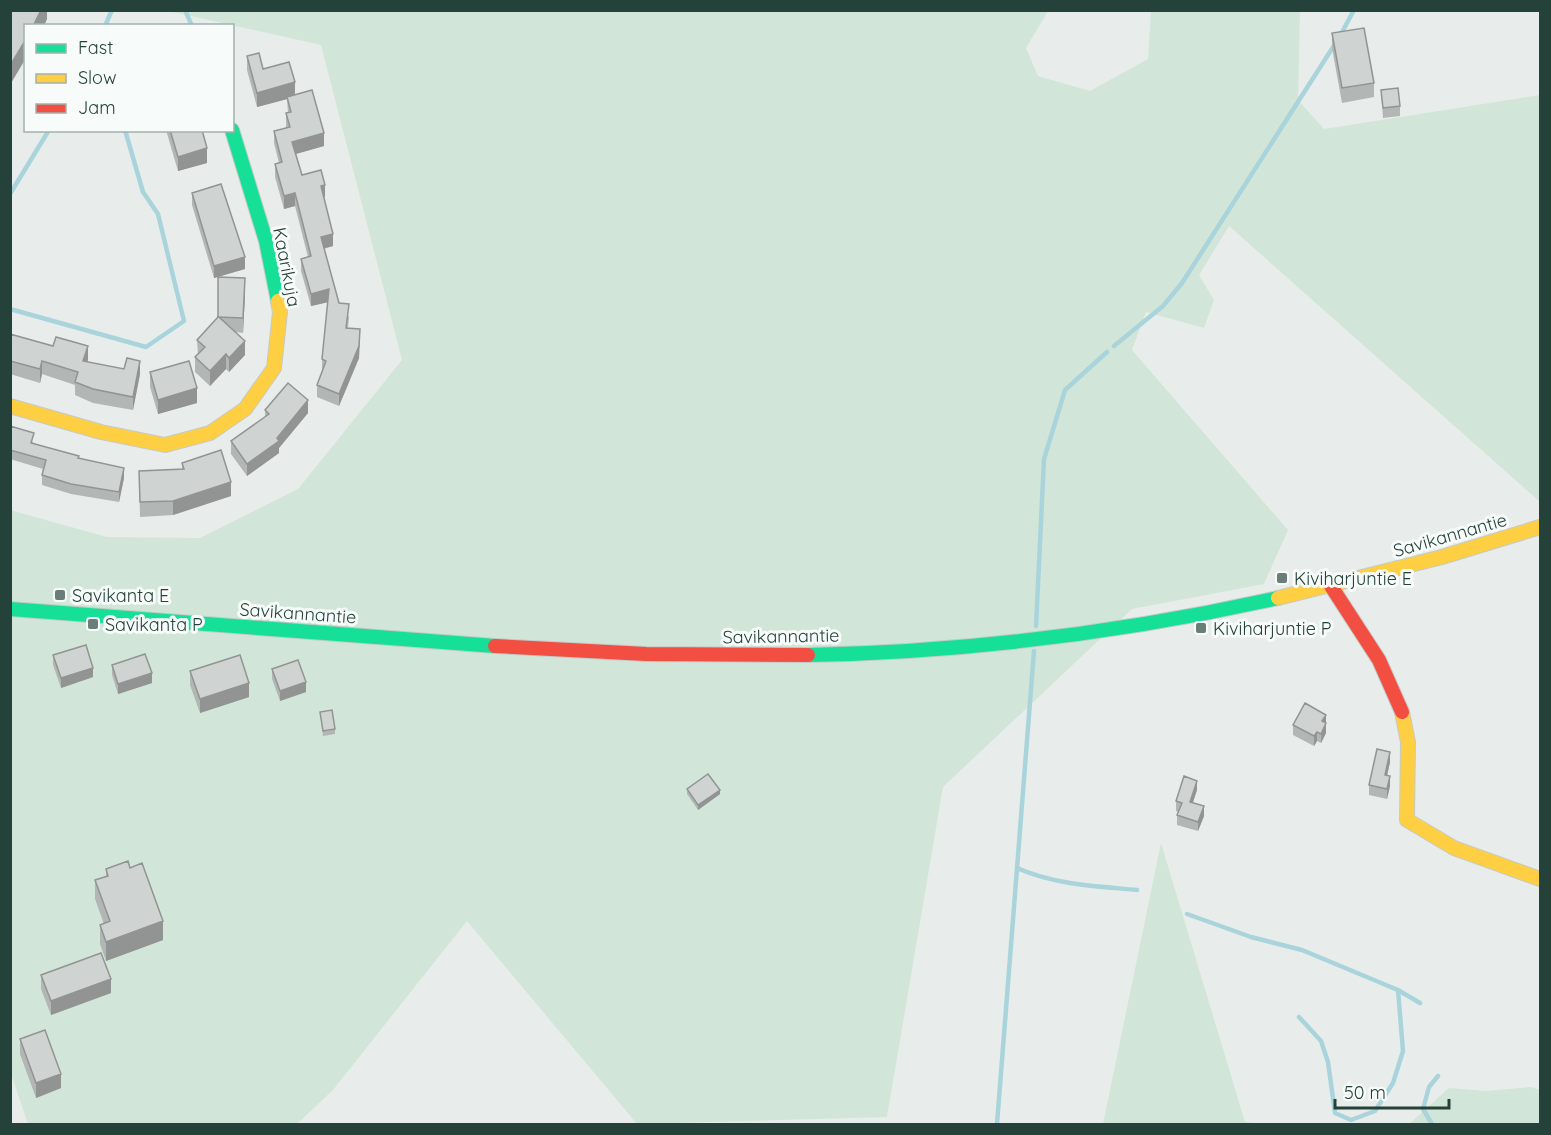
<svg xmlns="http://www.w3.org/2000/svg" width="1551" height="1135" viewBox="0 0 1551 1135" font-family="Quicksand,sans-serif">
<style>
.green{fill:#d1e6d8}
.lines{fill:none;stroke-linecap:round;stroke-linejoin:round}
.stream{stroke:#a9d4db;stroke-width:4.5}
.fast-casing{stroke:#c3cbc8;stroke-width:16}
.slow-casing{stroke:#c3cbc8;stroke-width:16}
.jam-casing{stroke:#c3cbc8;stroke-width:16}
.fast{stroke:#16e098;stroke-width:14}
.slow{stroke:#ffcf43;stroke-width:14}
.jam{stroke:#f24e42;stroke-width:14}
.wall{fill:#b2b6b5}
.shaded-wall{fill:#919493}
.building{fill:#cfd4d2;stroke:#919493;stroke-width:1.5}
.poi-dot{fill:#697e78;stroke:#f7fbf9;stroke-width:2}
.labels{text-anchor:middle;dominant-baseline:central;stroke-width:6;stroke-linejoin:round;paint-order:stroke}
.street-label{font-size:18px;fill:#24423a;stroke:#f7fbf9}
.poi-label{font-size:18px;fill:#24423a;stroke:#f7fbf9;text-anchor:start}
</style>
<rect width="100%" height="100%" fill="#e8edeb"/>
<path class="green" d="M168 11H1048L1026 48 1038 76 1090 91 1148 59 1151 11H1300L1298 100 1324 129 1540 95V502L1229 226 1199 275 1214 300 1204 328 1146 312 1132 350 1288 530 1264 584 1132 609 943 787 887 1117 637 1124 467 921 333 1090 297 1124H28L10 1071V510L107 537 200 538 298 489 402 360 321 45Z
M1161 843 1245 1122 1264 1124H1103Z
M1531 1087 1540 1090V1124H1409L1449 1088 1486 1091Z"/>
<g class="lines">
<path class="stream" d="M185 10 192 26
M105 26 112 10
M1341 34 1354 10
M10 194 49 130
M10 309 146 347 184 321 158 214 143 192 125 130
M1114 346 1163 306 1182 283 1335 44
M1036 626 1044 459 1065 390 1107 352
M1017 868C1056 885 1095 886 1137 890
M1187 914 1251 937 1302 950 1398 990 1420 1003
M1299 1017 1321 1041 1328 1062 1335 1113 1351 1120 1375 1111 1393 1083 1403 1051 1398 990
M997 1124 1034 651
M1432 1124 1423 1109 1429 1087 1438 1076"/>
<g class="fast-casing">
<path id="fast" d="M232 130 266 241 278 301
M10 609 495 646
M808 655C965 652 1125 632 1278 598"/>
</g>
<g class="slow-casing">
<path id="slow" d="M10 406 101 432 165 445 210 433 245 409 274 368 280 312 278 301
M1278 598 1442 557 1540 527
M1402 712 1408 742 1407 820 1454 848 1540 879"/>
</g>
<g class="jam-casing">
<path id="jam" d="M1331 586 1379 660 1402 712
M495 646 646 654 808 655"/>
</g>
<use href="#fast" class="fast"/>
<use href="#slow" class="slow"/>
<use href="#jam" class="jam"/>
</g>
<path class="wall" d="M1332 33 1374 83V97L1342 103 1332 48Z
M247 56 295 95 324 146 296 154 302 175 325 197H324L333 246 324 249 339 303 349 317 348 328 360 341 359 358 339 406 317 397V385L322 372V359L328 302 311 306 301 271V259L308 257 295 206 284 209 275 177V164L279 163 274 143V131L286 128V113H288L287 99 257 107 247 70Z
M1381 90 1400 106V116L1383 118Z
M166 130H202L207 163 178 171Z
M192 193 245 269 214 278 192 205Z
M245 293 243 333 236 332 245 355 229 372 226 369 210 386 195 372V357L198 355 197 340Z
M10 334 88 360 87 362 140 374 133 410 93 403 75 395V385L42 374 40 383 10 374Z
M150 372 197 403 158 414 150 387Z
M265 410 308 413 279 448V453L247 476 231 454V441L265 417Z
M10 426 34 443 79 459 124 478 119 502 71 494 42 485V475L43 469 10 459Z
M182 463 231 496 173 515 140 517 139 471 182 469Z
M53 655 93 677 61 688 53 665Z
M112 665 152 683 118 694 112 675Z
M272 669 306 692 280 701 272 679Z
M190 671 249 697 200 713 190 685Z
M320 712 335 729V734L323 736Z
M1326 723V733L1321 743 1317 741 1314 746 1293 735V725Z
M1390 762 1387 776 1390 786 1387 799 1369 795V785Z
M687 789 720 794 698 810 687 794Z
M1197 790 1193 802 1204 816 1198 831 1177 825V815L1179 812 1176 811V801Z
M130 868 163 940 106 961 100 944V925L104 924 95 899V880L106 876V869Z
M41 975 111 993 51 1015 41 989Z
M20 1039 61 1088 36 1098 20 1054Z"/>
<path class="shaded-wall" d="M41 10H47V19L44 26H33Z
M26 39V58L10 85V66Z
M295 82V97L257 107V93Z
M324 133V146L292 155V142Z
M207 148V163L178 171V157Z
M325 185V197L321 198V186Z
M295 193V206L284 209V196Z
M333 234V246L321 249V237Z
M245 257V269L214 278V266Z
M245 278V293L243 333V318Z
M329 289V302L311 306V294Z
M360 329 359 358 339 406V394Z
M245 341V355L229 372V358Z
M88 346V360L83 375V361Z
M226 354V369L210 386V371Z
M42 361V374L40 383V369Z
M140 361V374L133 410V397Z
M197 388V403L158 414V400Z
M308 400V413L279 448V453L247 476V464L277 438Z
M124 468V478L119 502V492Z
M231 482V496L173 515V501Z
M93 668V677L61 688V678Z
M152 673V683L118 694V684Z
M306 682V692L280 701V691Z
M249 683V697L200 713V699Z
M1326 715V733L1321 743 1322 721Z
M1317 732V741L1314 746V736Z
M1390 752V762L1385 785V775Z
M1390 776V786L1387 799V789Z
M1197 781V790L1190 811V802Z
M720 790V794L698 810V805Z
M1204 806V816L1198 831V822Z
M163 921V940L106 961V942Z
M111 979V993L51 1015V1001Z
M61 1074V1088L36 1098V1083Z"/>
<path class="building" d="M10 10H41L33 26H26V39L10 66Z
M1364 28 1374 83 1342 88 1332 33Z
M259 53 263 69 289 62 295 82 257 93 247 56Z
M1398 88 1400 106 1383 108 1381 90Z
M312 90 324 133 292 142 302 175 321 170 325 185 321 186 333 234 321 237 339 303 349 304 346 328 360 329 359 346 339 394 317 385 326 361 322 359 329 289 311 294 301 259 311 256 295 193 284 196 275 164 282 162 274 131 290 127 286 113 291 112 287 97Z
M170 130H202L207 148 178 157Z
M221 184 245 257 214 266 192 193Z
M218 277 245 278 243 318 219 317 245 341 229 358 226 354 210 371 195 357 205 347 197 340 218 317Z
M10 334 53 346 56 337 88 346 83 361 124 369 127 358 140 361 133 397 93 389 75 382 78 372 42 361 40 369 10 361Z
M189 361 197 388 158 400 150 372Z
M288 383 308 400 277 438 279 441 247 464 231 441 269 414 265 410Z
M10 426 34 433 31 443 79 456 78 458 124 468 119 492 71 484 42 475 46 460 10 450Z
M221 450 231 482 173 501 140 502 139 471 184 469 182 463Z
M86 645 93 668 61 678 53 655Z
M145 654 152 673 118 684 112 665Z
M240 655 249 683 200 699 190 671Z
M298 660 306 682 280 691 272 669Z
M1305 703 1326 715 1322 721 1326 723 1321 734 1317 732 1314 736 1293 725Z
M332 710 335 729 323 731 320 712Z
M1377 749 1390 752 1385 775 1390 776 1387 789 1369 785Z
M708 774 720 790 698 805 687 789Z
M1184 776 1197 781 1190 802 1204 806 1198 822 1177 815 1182 803 1176 801Z
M128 861 130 868 142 863 163 921 106 942 100 925 110 921 95 880 108 876 106 869Z
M101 953 111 979 51 1001 41 975Z
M45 1030 61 1074 36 1083 20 1039Z"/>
<g class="poi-dot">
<rect x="1276" y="572" width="12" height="12" rx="3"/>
<rect x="54" y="589" width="12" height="12" rx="3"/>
<rect x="87" y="618" width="12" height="12" rx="3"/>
<rect x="1195" y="622" width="12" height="12" rx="3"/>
</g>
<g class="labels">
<g class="street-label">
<text transform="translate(287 267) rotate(79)">Kaarikuja</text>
<text transform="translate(1450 535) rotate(-16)">Savikannantie</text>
<text transform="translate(298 613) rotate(4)">Savikannantie</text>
<text transform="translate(781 636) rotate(-1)">Savikannantie</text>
</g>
<g class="poi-label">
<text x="1294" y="578">Kiviharjuntie E</text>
<text x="72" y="595">Savikanta E</text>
<text x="105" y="624">Savikanta P</text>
<text x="1213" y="628">Kiviharjuntie P</text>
</g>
</g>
<rect width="1551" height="1135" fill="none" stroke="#24423a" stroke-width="24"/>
<rect x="24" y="24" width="210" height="108" fill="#f7fbf9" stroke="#a3b1ad" stroke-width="1.5"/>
<rect x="36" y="44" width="30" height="9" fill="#16e098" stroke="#a3b1ad" stroke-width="1.5"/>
<text x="78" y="54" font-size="18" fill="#24423a">Fast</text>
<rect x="36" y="74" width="30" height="9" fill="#ffcf43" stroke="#a3b1ad" stroke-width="1.5"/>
<text x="78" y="84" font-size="18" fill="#24423a">Slow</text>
<rect x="36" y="104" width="30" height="9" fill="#f24e42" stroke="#a3b1ad" stroke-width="1.5"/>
<text x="78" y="114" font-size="18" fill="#24423a">Jam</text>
<path d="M1335 1099v9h114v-9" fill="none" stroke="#24423a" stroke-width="3"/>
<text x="1344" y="1099" font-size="18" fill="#24423a" stroke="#f7fbf9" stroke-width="4.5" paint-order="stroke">50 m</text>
</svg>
